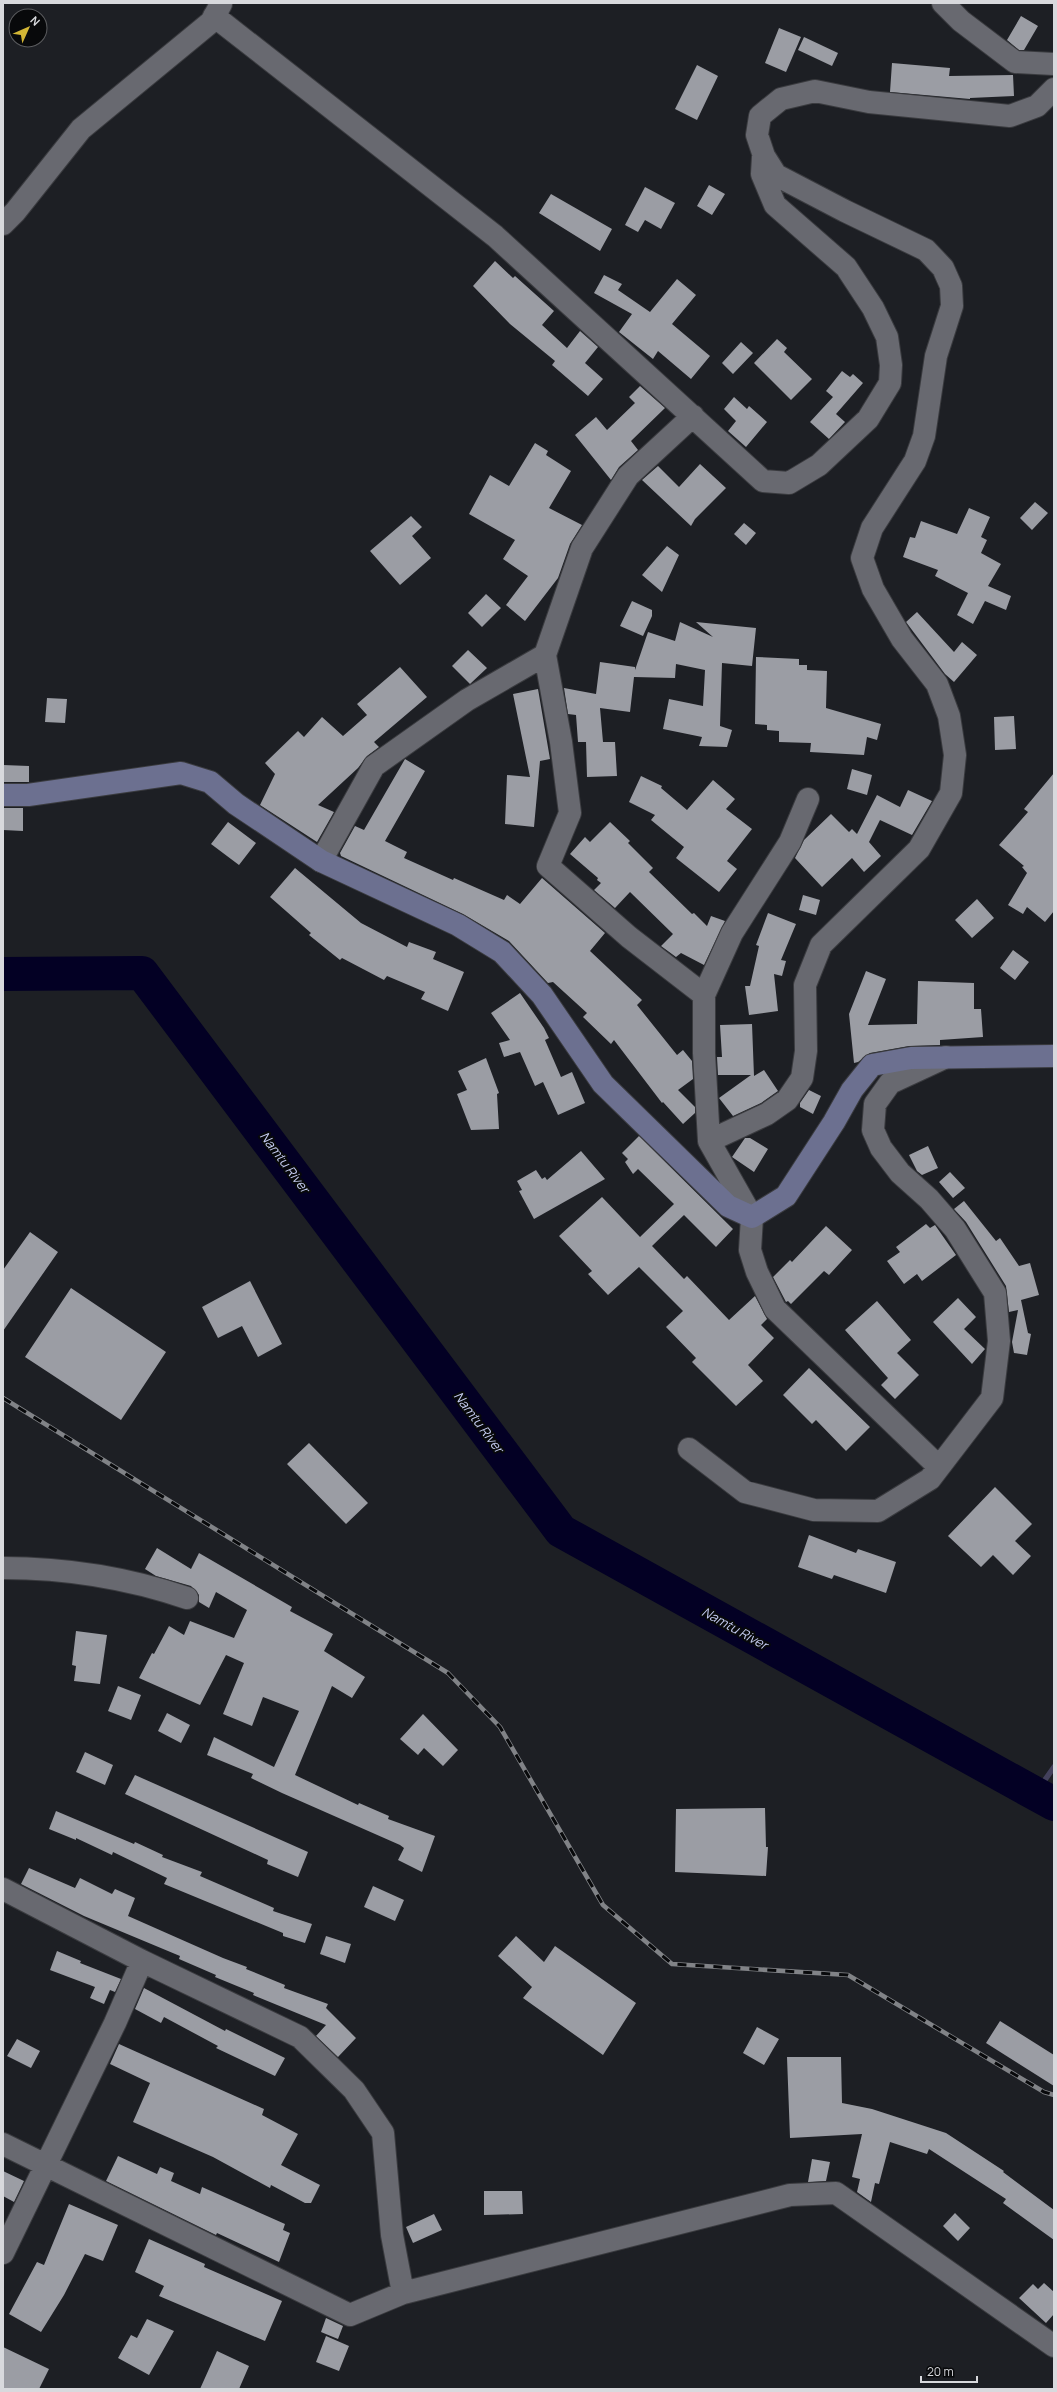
<svg xmlns="http://www.w3.org/2000/svg" width="1057" height="2392" viewBox="0 0 1057 2392" font-family="Manrope,sans-serif">
<style>
.lines{fill:none;stroke-linecap:round;stroke-linejoin:round}
.stream{stroke:#43415c;stroke-width:5.5}
.river{stroke:#030024;stroke-width:34}
.building{fill:#9b9da4}
.street-casing{stroke:#3a3b3f;stroke-width:24}
.secondary-casing{stroke:#3a3b3f;stroke-width:24}
.street{stroke:#686970;stroke-width:22}
.secondary{stroke:#6c7090;stroke-width:22}
.rail-casing{stroke:#818387;stroke-width:4.5}
.rail{stroke:#08090b;stroke-width:3;stroke-dasharray:9;stroke-linecap:butt}
.labels{text-anchor:middle;dominant-baseline:central;stroke-width:4;stroke-linejoin:round;paint-order:stroke}
.water-label{font-size:13px;font-style:italic;fill:#c6cdf2;stroke:#08090b}
</style>
<rect width="100%" height="100%" fill="#1d1f24"/>
<g class="lines">
<path class="stream" d="M1035 1794 1054 1767"/>
<path class="river" d="M3 974 142 973 561 1531 1054 1804"/>
</g>
<path class="building" d="M1021 16 1038 26 1024 50H1019L1007 40Z
M779 28 801 37 786 72 765 63Z
M804 37 838 53 832 66 798 50Z
M892 63 950 68 949 76 1013 75 1014 96 970 98V99L890 92Z
M697 65 718 76 697 120 675 109Z
M709 185 725 194 712 215 697 206Z
M645 187 675 203 661 229 645 220 638 232 625 225Z
M551 194 612 229 600 251 539 213Z
M495 261 513 278 515 276 554 311 542 325 567 348 580 331 598 347 585 363 603 379 588 396 552 365 555 361 510 324 473 286Z
M604 275 622 284 618 290 650 312 677 279 696 295 672 324 710 356 691 379 658 351 653 359 619 332 632 314 594 293Z
M777 339 787 348 784 352 812 379 791 400 754 363Z
M741 342 753 353 733 374 722 363Z
M842 371 850 377 853 374 863 383 836 414 845 422 829 439 810 422 833 397 826 391Z
M640 386 665 408 631 441 638 450 619 467 611 480 575 435 596 417 607 430 635 403 629 397Z
M734 397 747 409 749 406 767 422 746 447 728 431 736 421 724 409Z
M535 443 548 451 546 455 571 471 549 508 582 525 570 544 558 578 525 621 506 605 528 576 503 559 515 540 469 514 490 475 509 486Z
M700 464 726 488 695 519 691 526 642 480 658 466 679 487Z
M1035 502 1048 513 1032 530 1020 518Z
M969 508 990 517 981 537 987 540 981 553 1001 564 988 586 1011 596 1006 610 985 601 973 624 957 615 968 593 935 576 938 570 903 557 910 537 915 538 921 521 957 534Z
M411 516 422 527 412 536 431 558 400 585 370 551Z
M744 523 756 533 746 545 734 534Z
M667 546 679 555 662 592 642 575Z
M486 594 501 608 482 627 468 613Z
M632 601 652 610V616L643 636 620 626Z
M917 612 954 652 962 642 977 655 954 682 945 674 906 622Z
M680 622 713 637 696 622 756 628 752 666 722 663 720 726 732 730 727 747 699 746 702 737 663 729 669 699 703 706 705 670 676 664 675 678 634 677 630 712 600 708 603 742H615L617 776 587 777 586 742H578L576 715 568 714 564 688 596 694 600 662 635 667V670L648 632 675 641Z
M468 650 487 668 470 684 452 666Z
M756 657 799 659V665H807V670L827 671 826 708 881 724 877 740 867 737 864 755 810 752 811 743 779 742V731L767 730V725L755 724Z
M400 667 427 697 374 742 379 747 367 756 358 768 318 805 334 812 317 842 260 805 275 774 265 763 298 731 304 737 322 717 343 736 367 715 357 704Z
M538 689 550 759 540 761 534 827 505 824 507 775 530 777 513 694Z
M47 698 67 699 65 723 45 722Z
M1014 716 1016 749 995 750 994 717Z
M405 759 425 771 385 841 407 852 404 858 453 880 454 878 504 900 507 895 520 904 542 878 605 933 590 951 642 1000 637 1005 677 1055 683 1050 692 1061 693 1079 678 1090 695 1107V1113L683 1124 663 1102 662 1103 614 1040 611 1044 583 1017 587 1013 553 982 548 983 509 941 463 914 341 856 340 853 355 826 364 830Z
M3 765 29 766V782H3Z
M852 769 872 775 867 795 847 789Z
M1054 773V911L1045 922 1027 907 1023 914 1008 905 1027 873 1022 867 1024 866 999 845 1028 812 1024 809Z
M641 776 662 786 661 788 687 810 713 780 735 799 726 809 752 829 727 861 737 869 719 892 676 858 684 847 651 820 655 815 629 802Z
M908 790 932 801 912 835 880 820 869 842 881 856 864 872 852 858 822 887 795 858 804 840 831 814 849 832 852 829 857 834 877 795 900 807Z
M3 808H23V831L3 830Z
M228 822 256 843 239 865 211 844Z
M610 822 630 841 628 843 653 868 649 872 692 914 694 913 707 926 711 916 725 921 704 965 681 953 676 957 661 946 673 934 630 892 615 908 594 890 601 883 597 880 598 878 570 854 585 837 590 842Z
M295 868 361 923 407 947 409 942 436 952 433 959 464 972 448 1011 421 999 425 992 387 976 384 980 342 958 340 960 309 935 311 933 270 897Z
M803 895 820 900 816 915 799 910Z
M977 899 994 918 972 938 955 920Z
M768 913 796 924 781 960 786 961 782 976 774 974 778 1011 749 1015 745 986H750L759 946 756 945Z
M1013 950 1029 962 1015 980 1000 968Z
M866 971 886 979 868 1025 917 1024 918 981 974 983V1009H981L983 1037 940 1040V1045L909 1046 870 1053 858 1062 854 1063 849 1014Z
M520 993 544 1028 549 1038 545 1040 561 1077 572 1072 585 1103 558 1115 543 1082 535 1086 520 1052 504 1057 499 1043 510 1040 491 1013Z
M752 1024 754 1076 764 1070 778 1091 761 1103 733 1116 719 1098 751 1075H718L717 1057H722L720 1025Z
M486 1058 499 1093 497 1094 499 1129 471 1130 457 1094 467 1090 458 1071Z
M809 1090 821 1096 813 1114 800 1107V1103Z
M639 1136 733 1229 716 1247 684 1215 652 1246 684 1279 687 1276 729 1320 755 1296 767 1319 761 1325 774 1338 748 1365 763 1381 736 1406 692 1362 696 1358 666 1327 683 1311 639 1267 608 1295 588 1274 592 1271 559 1236 602 1197 640 1237 674 1204 638 1169 633 1174 625 1162 628 1159 622 1153Z
M745 1138H750L768 1149 754 1172 732 1157Z
M928 1146 938 1168 922 1175 917 1171 909 1155Z
M581 1151 605 1179 534 1219 519 1191 522 1190 517 1181 536 1170 542 1179 545 1177 547 1180Z
M950 1172 965 1188 953 1198 939 1182Z
M964 1201 996 1241 1000 1238 1019 1266 1030 1263 1039 1295 1021 1300 1028 1333 1031 1334 1027 1355 1014 1353 1012 1342 1018 1310 1009 1312 1006 1286 966 1222 954 1209Z
M926 1224 930 1228 935 1225 956 1255 922 1281 917 1274 904 1284 887 1261 900 1252 896 1247Z
M826 1226 852 1250 829 1275 824 1271 791 1304 788 1301 786 1302 773 1277 790 1260 792 1262Z
M30 1232 58 1252 3 1331V1270Z
M250 1281 282 1344 258 1357 242 1326 218 1338 202 1307Z
M71 1288 166 1352 121 1420 25 1357Z
M958 1298 976 1317 964 1329 985 1349 972 1364 933 1322Z
M877 1301 911 1340 897 1353 919 1375 895 1399 881 1385 888 1378 845 1330Z
M809 1368 870 1427 846 1451 816 1420 812 1424 783 1395Z
M309 1443 368 1503 346 1524 287 1464Z
M995 1487 1032 1524 1015 1541 1031 1556 1013 1575 993 1555 981 1567 948 1536Z
M809 1535 856 1553 858 1549 896 1562 886 1593 834 1575 832 1579 798 1567Z
M157 1548 191 1569 199 1553 292 1607 290 1611 333 1634 324 1651 365 1677 352 1698 332 1686 295 1775 358 1805 359 1803 389 1816 388 1819 435 1836 422 1872 398 1860 404 1848 400 1845 282 1793 251 1778 253 1774 207 1755 214 1737 274 1767 299 1711 263 1697 252 1726 223 1714 244 1663 226 1655 200 1705 139 1678 152 1653 154 1654 169 1626 184 1635 190 1621 234 1638 247 1610 216 1592 209 1608 199 1602V1595L191 1586 156 1576 145 1569Z
M76 1631 107 1635 100 1684 74 1681 76 1666 72 1665Z
M118 1686 141 1695 131 1720 108 1711Z
M167 1713 190 1725 181 1743 158 1731Z
M423 1714 458 1750 443 1766 424 1748 418 1755 400 1739Z
M85 1752 113 1765 105 1785 76 1772Z
M135 1775 308 1852 298 1877 267 1864 268 1860 125 1794Z
M765 1808 766 1847H768L766 1876 675 1872 676 1809Z
M56 1811 134 1844 135 1842 163 1855 162 1857 202 1872 200 1876 274 1908 273 1911 312 1924 305 1943 283 1936V1933L164 1884 167 1878 113 1852 112 1855 76 1838V1840L49 1829Z
M29 1868 75 1888 80 1878 112 1894 115 1889 135 1898 128 1916 223 1958 247 1967 246 1969 285 1985 284 1988 328 2004 326 2008 356 2038 338 2057 316 2036 326 2025 253 1995 254 1993 215 1977 216 1975 179 1959 180 1956 84 1916 21 1884Z
M373 1886 404 1900 395 1921 364 1907Z
M326 1936 351 1944 345 1963 320 1954Z
M516 1936 544 1962 555 1946 636 2003 603 2055 523 1998 532 1987 498 1956Z
M57 1951 81 1961 80 1963 121 1979 115 1992 110 1990 104 2004 90 1998 95 1987 50 1970Z
M144 1988 225 2031 226 2029 285 2058 275 2076 216 2048 218 2046 164 2017 161 2023 135 2009Z
M1000 2021 1054 2055V2086L986 2043Z
M757 2027 779 2039 764 2065 743 2053Z
M17 2039 40 2051 31 2068 7 2056Z
M119 2044 264 2109 262 2115 298 2134 281 2165 320 2185 311 2203H305L271 2185 270 2188 213 2157 133 2122 150 2083 110 2064Z
M787 2057H841L842 2103 872 2109 946 2133 1004 2171 1003 2172 1054 2210V2240L1003 2203 1006 2199 929 2149 927 2154 890 2142 879 2184 875 2183 871 2202 857 2192 860 2179 852 2177 862 2134 790 2138Z
M118 2156 157 2174 160 2167 174 2173 171 2181 200 2194 202 2187 285 2224 283 2230 290 2233 279 2262 217 2233 216 2235 106 2181Z
M812 2159 830 2162 826 2181 808 2182Z
M3 2171 24 2181 14 2202 3 2196Z
M484 2191H522L523 2214 484 2215Z
M69 2204 118 2225 103 2261 85 2254 64 2295 41 2332 9 2314 37 2262 44 2265Z
M955 2213 970 2228 958 2241 943 2226Z
M434 2214 442 2230 413 2243 406 2227Z
M149 2239 205 2264 204 2267 282 2301 265 2341 159 2296 164 2286 135 2272Z
M1044 2283 1054 2292V2314L1046 2323 1019 2298 1033 2284 1038 2289Z
M326 2318 343 2326 338 2339 321 2332Z
M147 2319 174 2331 149 2375 118 2358 131 2335 137 2338Z
M326 2336 349 2346 339 2371 316 2362Z
M3 2347 49 2369 39 2389H3Z
M217 2351 249 2366 239 2389H200Z"/>
<g class="lines">
<g class="street-casing">
<path id="street" d="M943 3 961 21 1015 62 1054 64
M214 16 495 236 763 481 789 483 819 465 868 419 890 383 891 365 887 337 873 308 846 267 775 205 762 174 763 157
M3 224 15 212 81 129 211 22 221 4
M693 416 628 476 582 548 545 655 561 742 570 813 548 866 629 937 704 995 732 933 790 842 808 799
M321 861 374 766 467 700 545 655
M704 995V1053L709 1141 752 1217 750 1250 757 1272 775 1309 939 1467
M709 1141 767 1114 787 1100 802 1078 806 1051 805 985 821 945 919 849 951 793 955 755 949 716 937 684 902 639 873 589 862 558 872 528 915 461 924 436 936 356 952 306 951 286 943 268 926 250 845 211 776 175 764 156 757 135 760 116 781 99 815 91 869 102 1010 116 1037 106 1054 89
M689 1449 745 1492 814 1510 878 1511 930 1479 992 1398 999 1341 995 1293 955 1229 929 1199 900 1173 881 1148 873 1130 875 1104 890 1083 946 1057
M3 1568C65 1568 128 1578 187 1598
M3 1889 142 1961 300 2037 354 2090 383 2133 392 2235 403 2293
M3 2144 350 2315 403 2293 790 2195 836 2193 1054 2346
M3 2253 115 2023 142 1961"/>
</g>
<g class="secondary-casing">
<path id="secondary" d="M3 795H28L181 773 210 782 236 804 321 861 458 925 502 952 542 995 603 1084 728 1206 752 1217 786 1196 834 1122 852 1090 872 1065 911 1058 1054 1056"/>
</g>
<use href="#street" class="street"/>
<use href="#secondary" class="secondary"/>
<g class="rail-casing">
<path id="rail" d="M3 1398 448 1673 500 1727 603 1905 672 1964 848 1975 1044 2092 1054 2095"/>
</g>
<use href="#rail" class="rail"/>
</g>
<g class="labels">
<g class="water-label">
<text transform="translate(285 1162) rotate(53)">Namtu River</text>
<text transform="translate(479 1422) rotate(53)">Namtu River</text>
<text transform="translate(735 1628) rotate(29)">Namtu River</text>
</g>
</g>
<rect width="1057" height="2392" fill="none" stroke="#d8d9dd" stroke-width="8"/>
<g transform="translate(28 28) rotate(45)"><circle r="19" fill="#08090b" stroke="#5b5c5f"/>
<path d="M0-3L7 15L0 10L-7 15Z" fill="#d3b635"/>
<text y="-6" font-size="11" font-weight="bold" text-anchor="middle" fill="#d8d9dd">N</text>
</g>
<path d="M921 2376v6h56v-6" fill="none" stroke="#d8d9dd" stroke-width="2"/>
<text x="927" y="2376" font-size="12" fill="#d8d9dd" stroke="#08090b" stroke-width="3" paint-order="stroke">20 m</text>
</svg>
